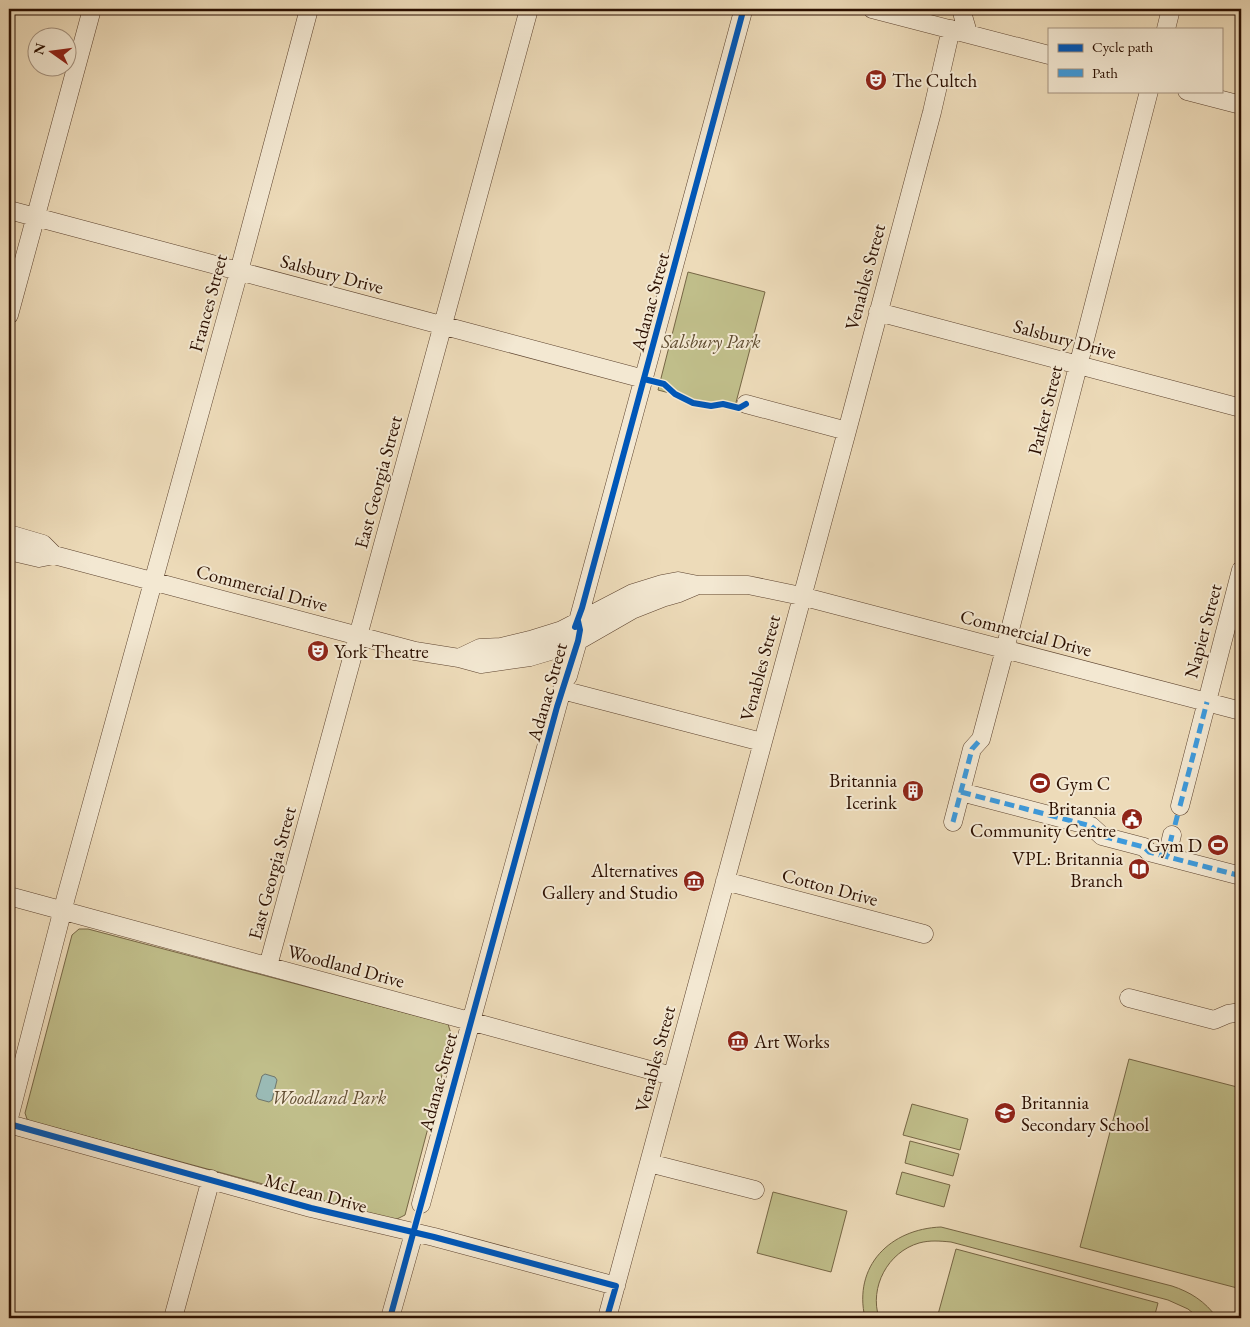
<svg xmlns="http://www.w3.org/2000/svg" width="1250" height="1327" viewBox="0 0 1250 1327" font-family="'EB Garamond',serif">
<style>
.green{fill:#c0be8a;stroke:#766645}
.water{fill:#9abab5;stroke:#6e766d}
.lines{fill:none;stroke-linecap:round;stroke-linejoin:round}
.minor-casing{stroke:#5c422e;stroke-width:19}
.minor{stroke:#f3e8d2;stroke-width:18}
.quiet{stroke:#3d9adc;stroke-width:5;stroke-dasharray:10 5;stroke-linecap:butt}
.cycleway-casing{stroke:#f3e8d2;stroke-width:9}
.cycleway{stroke:#0057b8;stroke-width:6}
.labels{text-anchor:middle;dominant-baseline:central;stroke-width:4;stroke-linejoin:round;paint-order:stroke}
.poi-label{font-size:19px;fill:#2b0f00;stroke:#f3e8d2;text-anchor:start}
.street-label{font-size:19px;fill:#2b0f00;stroke:#f3e8d2}
.park-label{font-size:19px;font-style:italic;fill:#5f4c30;stroke:#f3e8d2}
</style>
<rect width="100%" height="100%" fill="#eddbb9"/>
<filter id="stains"><feTurbulence type="fractalNoise" baseFrequency=".004" numOctaves="4"/><feColorMatrix values="0 0 0 0 .2 0 0 0 0 .09 0 0 0 0 .02 0 0 0 .5 -.17"/></filter>
<radialGradient id="worn" r=".72"><stop offset=".6" stop-color="#630" stop-opacity="0"/><stop offset="1" stop-color="#630" stop-opacity=".3"/></radialGradient>
<path class="green" d="M688 272 765 292 734 410 658 390Z
M79 929H88L448 1024 452 1037 405 1215 397 1219H392L30 1121 27 1119 25 1113 72 935Z
M1129 1059 1241 1088V1289L1080 1247Z
M912 1104 968 1119 960 1150 903 1135Z
M910 1141 959 1154 953 1176 905 1163Z
M902 1172 950 1185 944 1207 896 1194Z
M773 1192 847 1211 831 1272 757 1253Z
M941 1227 1172 1286C1190 1292 1205 1301 1217 1318H1199L1188 1309 1168 1300 951 1242C940 1241 930 1240 919 1243 888 1252 869 1287 879 1318H865C853 1266 890 1229 941 1227Z
M956 1249 1158 1303 1154 1318H937Z"/>
<path class="water" d="M265 1074 275 1077 277 1080 272 1100 269 1102 258 1099 256 1096 262 1076Z"/>
<g class="lines">
<g class="minor-casing">
<path id="minor" d="M872 9 1049 55
M961 9 968 33
M1166 29 1171 9
M1187 91 1241 105
M9 210 644 379
M878 312 1241 408
M9 315 92 9
M746 404 847 431
M9 534 43 544 54 555
M9 551 39 558 54 555 415 651 459 658 481 664 530 657 557 649 578 641 632 610 665 597 679 593 698 585
M578 621 742 15 741 9
M459 658 480 648 501 647 530 640 562 630 633 593 662 584 678 581 698 585H748L801 596 1241 711
M562 690 762 742
M961 792 1091 826 1102 836 1144 847 1149 852 1241 876
M1180 806 1241 570
M953 822 972 749 981 739 1005 649 1149 91
M1167 856 1172 835
M725 881 924 934
M9 896 672 1076
M268 966 529 9
M1129 998 1214 1020 1228 1014 1241 1012
M9 1118 66 897 239 271 309 9
M9 1124 311 1208 434 1237 616 1286
M649 1163 755 1190
M421 1204 564 682 568 676 578 641
M173 1318 211 1179
M390 1318 414 1233
M607 1318 847 431 932 112 951 29"/>
</g>
<use href="#minor" class="minor"/>
<path class="quiet" d="M961 792 1091 826 1102 836 1144 847 1149 852 1241 876
M1180 806 1207 702
M953 822 972 749 981 739
M1175 825 1178 813
M1167 856 1172 835"/>
<g class="cycleway-casing">
<path id="cycleway" d="M644 379 664 384 675 394 693 403 711 406 723 404 739 408 746 404
M575 627 582 608 742 15 741 9
M9 1124 311 1208 434 1237 616 1286 607 1317 612 1318
M390 1318 557 707 578 641 580 630 578 621"/>
</g>
<use href="#cycleway" class="cycleway"/>
</g>
<defs>
<g id="theatre-disc" transform="scale(1.125)"><circle r="9.5" fill="#8f2418" stroke="#f3e8d2"/><path d="M-5-5.5Q0-4 5-5.5V0Q5 5 0 6Q-5 5-5 0ZM-3.3-2.5H-1v1.5H-3.3ZM1-2.5H3.3v1.5H1ZM-2.8 1Q0 5.5 2.8 1Z" fill="#fff"/></g>
<g id="stadium-disc" transform="scale(1.125)"><circle r="9.5" fill="#8f2418" stroke="#f3e8d2"/><path d="M0-5a6.5 5 0 1 0 0 10a6.5 5 0 1 0 0-10ZM-3.5-1.8h7v3.6h-7Z" fill="#fff"/></g>
<g id="building-disc" transform="scale(1.125)"><circle r="9.5" fill="#8f2418" stroke="#f3e8d2"/><path d="M-4-6H4V6H1V3H-1V6H-4ZM-2.5-4.3h1.7v1.8h-1.7ZM.8-4.3h1.7v1.8H.8ZM-2.5-1h1.7V.8h-1.7ZM.8-1h1.7V.8H.8Z" fill="#fff"/></g>
<g id="civic-disc" transform="scale(1.125)"><circle r="9.5" fill="#8f2418" stroke="#f3e8d2"/><path d="M-.6-6.5H3V-4.5H.6V-3L4-1V1h2V6H-6V1h2V-1L-.6-3ZM-1.2 2.5V6h2.4V2.5Z" fill="#fff"/></g>
<g id="library-disc" transform="scale(1.125)"><circle r="9.5" fill="#8f2418" stroke="#f3e8d2"/><path d="M-6-4Q-3-5.5-.7-3.5V5Q-3 3-6 4ZM6-4Q3-5.5 .7-3.5V5Q3 3 6 4Z" fill="#fff"/></g>
<g id="museum-disc" transform="scale(1.125)"><circle r="9.5" fill="#8f2418" stroke="#f3e8d2"/><path d="M0-6L6-3V-2H-6V-3ZM-5-1h2V3h-2ZM-1-1h2V3h-2ZM3-1h2V3H3ZM-6 4H6V6H-6Z" fill="#fff"/></g>
<g id="school-disc" transform="scale(1.125)"><circle r="9.5" fill="#8f2418" stroke="#f3e8d2"/><path d="M0-5L7-2L0 1L-7-2ZM-4 1L0 2.5L4 1V4Q0 6-4 4Z" fill="#fff"/></g>
</defs>
<g fill-rule="evenodd">
<use href="#theatre-disc" x="876" y="80"/>
<use href="#theatre-disc" x="318" y="651"/>
<use href="#stadium-disc" x="1040" y="783"/>
<use href="#building-disc" x="913" y="791"/>
<use href="#civic-disc" x="1132" y="819"/>
<use href="#stadium-disc" x="1218" y="845"/>
<use href="#library-disc" x="1139" y="869"/>
<use href="#museum-disc" x="694" y="881"/>
<use href="#museum-disc" x="738" y="1041"/>
<use href="#school-disc" x="1005" y="1113"/>
</g>
<g class="labels">
<g class="poi-label">
<text x="892" y="80">The Cultch</text>
<text x="334" y="651">York Theatre</text>
<text x="897" y="780" text-anchor="end">Britannia<tspan x="897" dy="22">Icerink</tspan></text>
<text x="1056" y="783">Gym C</text>
<text x="1116" y="808" text-anchor="end">Britannia<tspan x="1116" dy="22">Community Centre</tspan></text>
<text x="1202" y="845" text-anchor="end">Gym D</text>
<text x="1123" y="858" text-anchor="end">VPL: Britannia<tspan x="1123" dy="22">Branch</tspan></text>
<text x="678" y="870" text-anchor="end">Alternatives<tspan x="678" dy="22">Gallery and Studio</tspan></text>
<text x="754" y="1041">Art Works</text>
<text x="1021" y="1102">Britannia<tspan x="1021" dy="22">Secondary School</tspan></text>
</g>
<g class="street-label">
<text transform="translate(332 274) rotate(15)">Salsbury Drive</text>
<text transform="translate(865 277) rotate(-75)">Venables Street</text>
<text transform="translate(650 302) rotate(-75)">Adanac Street</text>
<text transform="translate(208 303) rotate(-75)">Frances Street</text>
<text transform="translate(1065 339) rotate(15)">Salsbury Drive</text>
<text transform="translate(1045 410) rotate(-76)">Parker Street</text>
<text transform="translate(378 482) rotate(-75)">East Georgia Street</text>
<text transform="translate(262 588) rotate(15)">Commercial Drive</text>
<text transform="translate(1203 631) rotate(-75)">Napier Street</text>
<text transform="translate(1026 633) rotate(15)">Commercial Drive</text>
<text transform="translate(760 668) rotate(-75)">Venables Street</text>
<text transform="translate(547 692) rotate(-74)">Adanac Street</text>
<text transform="translate(272 873) rotate(-75)">East Georgia Street</text>
<text transform="translate(830 887) rotate(15)">Cotton Drive</text>
<text transform="translate(346 966) rotate(15)">Woodland Drive</text>
<text transform="translate(655 1059) rotate(-75)">Venables Street</text>
<text transform="translate(438 1082) rotate(-75)">Adanac Street</text>
<text transform="translate(316 1193) rotate(15)">McLean Drive</text>
</g>
<g class="park-label">
<text x="711" y="341">Salsbury Park</text>
<text x="329" y="1097">Woodland Park</text>
</g>
</g>
<rect width="1250" height="1327" fill="none" stroke="#eddbb9" stroke-width="30"/>
<rect x="10" y="10" width="1230" height="1307" fill="none" stroke="#2b0f00" stroke-width="2.5"/>
<rect x="15" y="15" width="1220" height="1297" fill="none" stroke="#2b0f00"/>
<rect x="1048" y="28" width="175" height="65" fill="#f3e8d2" stroke="#a3917e"/>
<rect x="1058" y="44" width="25" height="8" fill="#0057b8" stroke="#a3917e"/>
<text x="1092" y="52" font-size="15" fill="#2b0f00">Cycle path</text>
<rect x="1058" y="69" width="25" height="8" fill="#3d9adc" stroke="#a3917e"/>
<text x="1092" y="78" font-size="15" fill="#2b0f00">Path</text>
<g transform="translate(52 52) rotate(284)"><circle r="24" fill="#f3e8d2" stroke="#a3917e"/>
<path d="M0-4L9 19L0 12L-9 19Z" fill="#8f2418"/>
<text y="-8" font-size="14" font-weight="bold" text-anchor="middle" fill="#2b0f00">N</text>
</g>
<rect width="100%" height="100%" filter="url(#stains)"/>
<rect width="100%" height="100%" fill="url(#worn)"/>
</svg>
